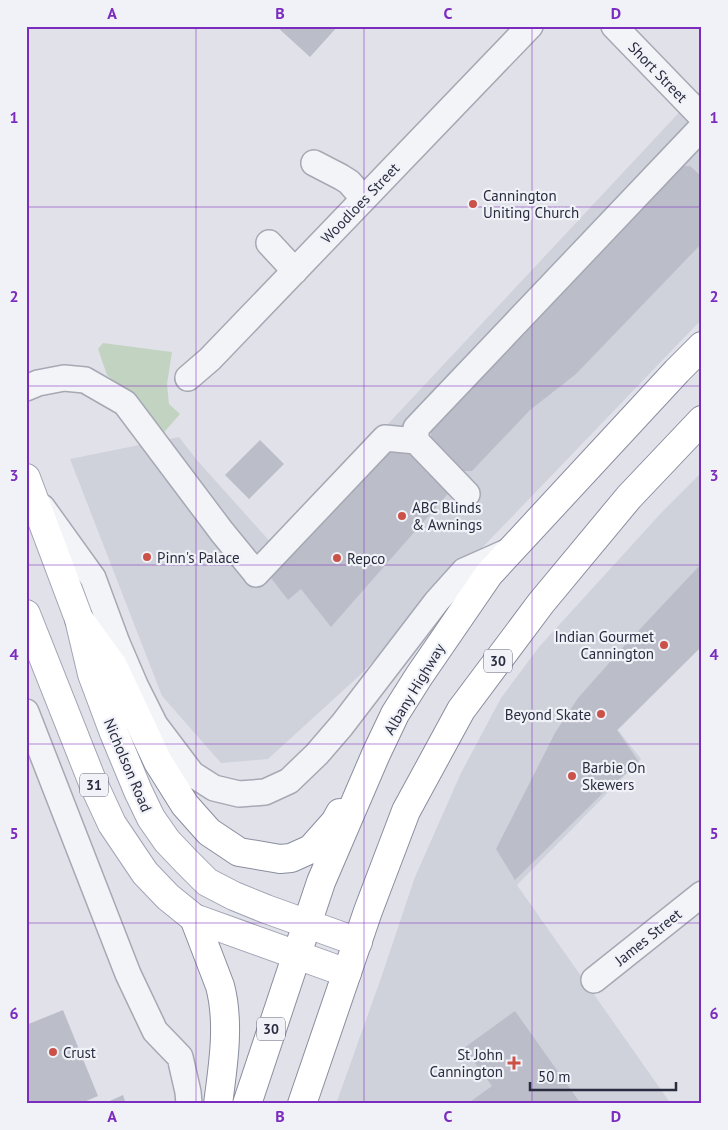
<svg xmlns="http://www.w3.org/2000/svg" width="728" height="1130" viewBox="0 0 728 1130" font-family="'PT Sans',sans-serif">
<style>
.built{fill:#cfd1db}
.green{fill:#c3d3c2}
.building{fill:#bbbdc9}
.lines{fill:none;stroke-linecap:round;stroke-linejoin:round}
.minor-casing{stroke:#a6a8b3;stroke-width:28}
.major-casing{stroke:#a0a4b5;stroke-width:30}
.highway-casing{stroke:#898d9f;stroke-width:30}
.minor{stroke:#f3f4f8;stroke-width:25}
.major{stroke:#fff;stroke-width:28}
.highway{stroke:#fff;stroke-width:28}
.grid{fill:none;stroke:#7b2cbf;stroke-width:1;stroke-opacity:0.55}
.poi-dot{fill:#cb5249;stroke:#f0f2f7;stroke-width:2}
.labels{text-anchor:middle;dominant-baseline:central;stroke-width:4.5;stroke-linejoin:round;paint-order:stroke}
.shield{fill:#f0f2f7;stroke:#656877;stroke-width:1}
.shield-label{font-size:14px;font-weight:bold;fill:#2a2d40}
.street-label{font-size:15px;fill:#2a2d40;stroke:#f0f2f7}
.poi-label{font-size:15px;fill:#2a2d40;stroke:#f0f2f7;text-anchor:start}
.neatline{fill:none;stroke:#7b2cbf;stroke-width:2}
.grid-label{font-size:16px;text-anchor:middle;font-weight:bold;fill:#7b2cbf}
</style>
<rect width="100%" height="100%" fill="#e1e2e9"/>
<path class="built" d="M702 88V319L359 676 268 759 221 763 162 696 70 459 179 437 196 459 274 546Z
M702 472V646L618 730 641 759 517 885 671 1104H336L381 978 415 877 461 773 501 698 539 647 662 512Z"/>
<path class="green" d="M103 343 172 352 167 384 169 404 180 414 160 437 136 402 107 375 98 349Z"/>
<path class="building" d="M276 26H338L310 57Z
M677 166H690L702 177V243L576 374 530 410 472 471H461L431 443V422Z
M260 440 284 464 249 499 225 475Z
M386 449H410L453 488 331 627 301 589 288 600 268 574Z
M702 563V646L617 730 639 762 603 793 515 880 496 849 555 733 578 698 626 644Z
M63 1010 98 1096 79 1104H26V1025Z
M515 1011 581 1104H467L492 1086 464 1048Z
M123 1095 126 1104H103Z"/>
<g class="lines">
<g class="minor-casing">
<path id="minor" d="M614 26 702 117
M314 163 341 177 349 182 364 199
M269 243 295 271
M188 378 210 359 530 26
M26 388 38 383 64 378 85 380 125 403 222 532 254 571
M416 441V428L702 127
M42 507 93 578 117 643 135 685 155 725 192 774 214 788 239 794 265 792 289 781 317 754 342 725 437 601 464 571 509 551
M256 574 385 438 416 441 467 494
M26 712 128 974 155 1031 180 1057 188 1092 189 1104
M594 980 702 894"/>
</g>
<g class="major-casing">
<path id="major" d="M26 478 79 619 92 674 114 733 138 791 151 818 167 841 187 862 207 882 234 896 266 909 358 942
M26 614 93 783 112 824 145 873 168 897 194 918 347 973"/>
</g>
<g class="highway-casing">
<path id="highway" d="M79 619 113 666 158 762 185 805 209 832 239 852 280 859 291 858 311 849 335 822 340 813
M194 918 220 986C230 1023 223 1066 218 1104
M247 1104 321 882 376 754 395 714 419 676 489 574 677 371 702 346
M302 1104 368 911 406 811 461 710 541 603 629 497 702 420"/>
</g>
<use href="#minor" class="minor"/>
<use href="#major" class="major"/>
<use href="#highway" class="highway"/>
</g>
<path class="grid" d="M196 26V1104M364 26V1104M532 26V1104M26 207H702M26 386H702M26 565H702M26 744H702M26 923H702"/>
<g class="poi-dot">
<circle cx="473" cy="204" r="5"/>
<circle cx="402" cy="516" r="5"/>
<circle cx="147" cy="557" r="5"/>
<circle cx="337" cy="558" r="5"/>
<circle cx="664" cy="645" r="5"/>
<circle cx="601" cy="714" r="5"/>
<circle cx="572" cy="776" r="5"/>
<circle cx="53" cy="1052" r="5"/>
<path d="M511.5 1055.5h5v5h5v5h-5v5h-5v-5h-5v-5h5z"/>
</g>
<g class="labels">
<g class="shield">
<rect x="484" y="649.5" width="28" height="23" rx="4"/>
<rect x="80" y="773.5" width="28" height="23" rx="4"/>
<rect x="257" y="1017.5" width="28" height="23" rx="4"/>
</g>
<g class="shield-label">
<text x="498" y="661">30</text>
<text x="94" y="785">31</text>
<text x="271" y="1029">30</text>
</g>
<g class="street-label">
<text transform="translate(658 72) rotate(46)">Short Street</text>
<text transform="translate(360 203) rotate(-46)">Woodloes Street</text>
<text transform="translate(414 689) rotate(-59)">Albany Highway</text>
<text transform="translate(128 765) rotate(67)">Nicholson Road</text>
<text transform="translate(648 937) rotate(-39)">James Street</text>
</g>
<g class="poi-label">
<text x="483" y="195">Cannington<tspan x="483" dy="17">Uniting Church</tspan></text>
<text x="412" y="507">ABC Blinds<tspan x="412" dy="17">&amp; Awnings</tspan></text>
<text x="157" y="557">Pinn's Palace</text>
<text x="347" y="558">Repco</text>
<text x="654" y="636" text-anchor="end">Indian Gourmet<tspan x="654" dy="17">Cannington</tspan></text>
<text x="591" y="714" text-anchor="end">Beyond Skate</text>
<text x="582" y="767">Barbie On<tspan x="582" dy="17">Skewers</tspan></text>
<text x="63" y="1052">Crust</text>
<text x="503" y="1054" text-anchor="end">St John<tspan x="503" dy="17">Cannington</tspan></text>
</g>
</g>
<rect width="728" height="1130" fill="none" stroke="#f0f2f7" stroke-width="55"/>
<path d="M530 1082v8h146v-8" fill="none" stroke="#2a2d40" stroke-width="2.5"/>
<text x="538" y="1082" font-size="15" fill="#2a2d40" stroke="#f0f2f7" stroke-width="4" paint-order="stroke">50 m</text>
<rect x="28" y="28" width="672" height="1074" class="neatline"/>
<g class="grid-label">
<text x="112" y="19">A</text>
<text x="280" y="19">B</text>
<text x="448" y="19">C</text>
<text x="616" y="19">D</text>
<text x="14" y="123">1</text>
<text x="714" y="123">1</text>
<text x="14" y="302">2</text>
<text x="714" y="302">2</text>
<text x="14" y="481">3</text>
<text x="714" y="481">3</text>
<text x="14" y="660">4</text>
<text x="714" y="660">4</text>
<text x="14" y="839">5</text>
<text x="714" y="839">5</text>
<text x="14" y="1019">6</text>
<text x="714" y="1019">6</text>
<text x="112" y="1122">A</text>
<text x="280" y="1122">B</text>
<text x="448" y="1122">C</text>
<text x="616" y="1122">D</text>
</g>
</svg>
